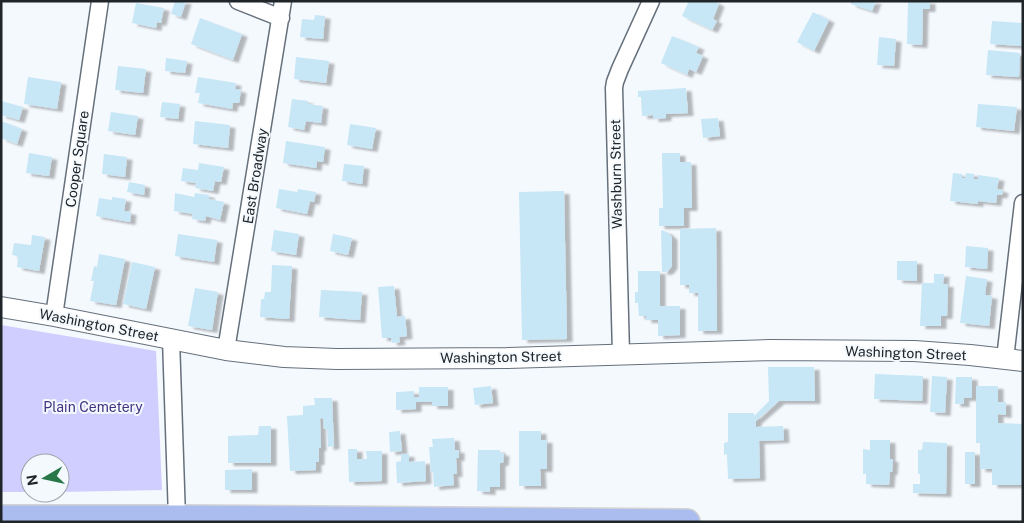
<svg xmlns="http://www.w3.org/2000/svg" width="1024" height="523" viewBox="0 0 1024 523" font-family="'Public Sans',sans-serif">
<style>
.green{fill:#d0cefe}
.building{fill:#c7e6f6;filter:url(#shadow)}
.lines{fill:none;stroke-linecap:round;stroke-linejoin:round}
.minor-casing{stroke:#65707b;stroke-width:19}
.tertiary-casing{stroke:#65707b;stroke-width:22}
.primary-casing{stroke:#d2d3d4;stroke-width:28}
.minor{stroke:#fff;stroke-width:16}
.tertiary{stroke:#fff;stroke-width:20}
.primary{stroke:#abbdef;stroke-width:25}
.labels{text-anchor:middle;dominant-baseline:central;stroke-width:4;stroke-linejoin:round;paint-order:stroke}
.street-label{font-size:14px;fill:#202529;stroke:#f4f9fe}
.park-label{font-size:14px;fill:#423382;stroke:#f4f9fe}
</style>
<defs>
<filter id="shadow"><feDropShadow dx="5.5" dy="3" stdDeviation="1" flood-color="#0004"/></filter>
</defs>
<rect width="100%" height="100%" fill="#f4f9fe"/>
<path class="green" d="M1 325 156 351 162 490 60 492V463H30V492H1Z"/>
<path class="building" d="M175 1H186L181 17 171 14Z
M689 1H714L719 4 713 19 717 21 712 30 682 16Z
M851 1H876L872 11 851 4Z
M908 1H930V9H923L922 45 907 44Z
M136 3 164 8 161 23 157 22 156 28 132 23Z
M813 12 829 20 814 51 797 42Z
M315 15 325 16 323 39 300 37 302 19 314 20Z
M200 18 242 34 233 60 191 44Z
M992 21 1023 23V46L990 44Z
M672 36 699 47 696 53 703 56 696 72 689 69 687 75 661 63Z
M879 37 896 39 894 66 877 65Z
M988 50 1020 53 1019 77 986 75Z
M296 57 329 61 326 83 294 79Z
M166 58 187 61 185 73 165 71Z
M118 66 146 69 143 93 115 90Z
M28 77 61 82 57 109 24 104Z
M198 77 236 83 235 89 241 90 239 103H233L232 109 198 103 200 93H195Z
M686 88 688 113 666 114V118L653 119V115L642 116 641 97H638V91Z
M292 99 308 101V104L323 106 321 123 306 121 304 130 288 127Z
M1 101 23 107 19 120 1 115Z
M162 102 180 104 178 119 160 117Z
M978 104 1017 107 1014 131 976 127Z
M111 112 138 116 135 135 108 131Z
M718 118 720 136 703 138 701 119Z
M1 121 22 129 17 144 1 138Z
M195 121 230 125 228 148 193 144Z
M350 124 376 128 372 149 347 145Z
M286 141 325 147 323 162 317 161 316 168 283 163Z
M29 153 52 157 49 176 26 173Z
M662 153H680V162H691L692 208H684V226H659V208H663Z
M104 154 127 157 125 177 102 174Z
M199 163 224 167 221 182 215 181 213 191 195 188 196 183 181 181 183 168 198 170Z
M344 164 364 166 362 184 342 181Z
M953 173 962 174V178H965L966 173 974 174V179H978V175L999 178 997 189 1003 190 1002 195H997L996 203 978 201V204L950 201Z
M129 182 145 185 144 195 127 192Z
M279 189 297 192 298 189 316 192 314 202 310 201 307 214 276 208Z
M564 191 567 339 522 340 519 192Z
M175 193 194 197 195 193 209 195V199L224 202 220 220 206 216 205 221 192 219 193 214 174 211Z
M112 197 126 199 124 211 131 212 130 222 96 216 99 198 112 200Z
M716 228 717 331H698V293H689V285H680V229Z
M274 230 299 234 296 255 271 251Z
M661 230 667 232 672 237V266L668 271 665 272H662Z
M178 234 217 240 214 262 175 256Z
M333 234 352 238 348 255 330 251Z
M32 235 45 237 39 271 17 267 18 256 12 255 14 243 31 245Z
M966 246 988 248 987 269 965 267Z
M99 254 125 259 116 305 90 301 94 281H91L94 266 97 267Z
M897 261H917V281L897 280Z
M132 262 155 267 146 309 123 304Z
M272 265 292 266 289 319 260 317 261 299H264L265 292H271Z
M638 271H660V306H680V335L658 336V320H646V316H639L638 303H635V292H638Z
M934 274H944L943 284H948L947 316H941V326H920L922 283H934Z
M966 276 987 279 985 295 992 296 989 326 960 323Z
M394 286 397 317 405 316 407 336 399 337 400 342 392 343 391 338H382L378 287Z
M195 288 218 292 212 330 188 326Z
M321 290 362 292 360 320 319 317Z
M768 367H814L815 401H779L756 421V427L783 426 784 440 759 441 760 478 728 479 727 454 724 455V443L728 442V413H754V416L769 401Z
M875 374 923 376 922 401 874 399Z
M932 376 947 377 945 413 930 412Z
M956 377H972V398H964V404H955Z
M491 386 493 403 475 405 473 388Z
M976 386H998V402H1006V415L998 414V423L1023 424V485H992V469H980V443H976Z
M419 387H448V406H432V402H416V409L396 410V392L414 391V397H419Z
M314 398H332L334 446 328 447 327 429H324L323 418 320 419 321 448H319V462H316V470L290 471 287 416 303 415V406L315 405Z
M259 426H271V463H228V436L258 435Z
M400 431 402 451 390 452 389 432Z
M519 431H541V440H547V469H540L541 486H519Z
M454 438 455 450H459V458H456L457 474H453L454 485 434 487 433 472H431L429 447H433L432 439Z
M870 440H890V459H893L892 472H890L889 485 866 484V474H863V449L870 450Z
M923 442 947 443 946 494 913 493V484H920V474H918V450H922Z
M348 449H357V459H367L366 451H382V481L349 482Z
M478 450H500V453H504L503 463H500V487H490V492L477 491Z
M965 452H975V484H965Z
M401 454H409V462L425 461 426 481 397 483 396 462 401 461Z
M252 469V490H225V470Z"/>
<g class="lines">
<g class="minor-casing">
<path id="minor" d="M238 1 281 18
M54 316 100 1
M171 339 177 518
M226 350 283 1
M621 354 614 88 615 82 620 69 651 1
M1005 359 1023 203"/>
</g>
<g class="tertiary-casing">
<path id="tertiary" d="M1 307 54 316 226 350 284 357 337 359 507 358 770 350 914 351 970 355 1023 361"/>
</g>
<g class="primary-casing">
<path id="primary" d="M1 518H177L687 522"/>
</g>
<use href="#minor" class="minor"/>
<use href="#tertiary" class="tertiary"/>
<use href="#primary" class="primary"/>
</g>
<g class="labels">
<g class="street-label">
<text transform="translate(77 159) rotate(-82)">Cooper Square</text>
<text transform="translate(616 174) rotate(-91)">Washburn Street</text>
<text transform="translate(255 176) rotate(-81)">East Broadway</text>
<text transform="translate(99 325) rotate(11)">Washington Street</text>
<text transform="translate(906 353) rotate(2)">Washington Street</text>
<text transform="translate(501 357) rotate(-1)">Washington Street</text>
</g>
<g class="park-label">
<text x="93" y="407">Plain Cemetery</text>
</g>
</g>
<rect width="1024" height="523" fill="none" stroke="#202529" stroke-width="5"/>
<g transform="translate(45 478) rotate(261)"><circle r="24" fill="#f4f9fe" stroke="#9fa4a9"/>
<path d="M0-4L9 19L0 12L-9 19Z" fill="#277748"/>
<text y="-8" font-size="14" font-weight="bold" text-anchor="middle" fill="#202529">N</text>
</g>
</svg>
